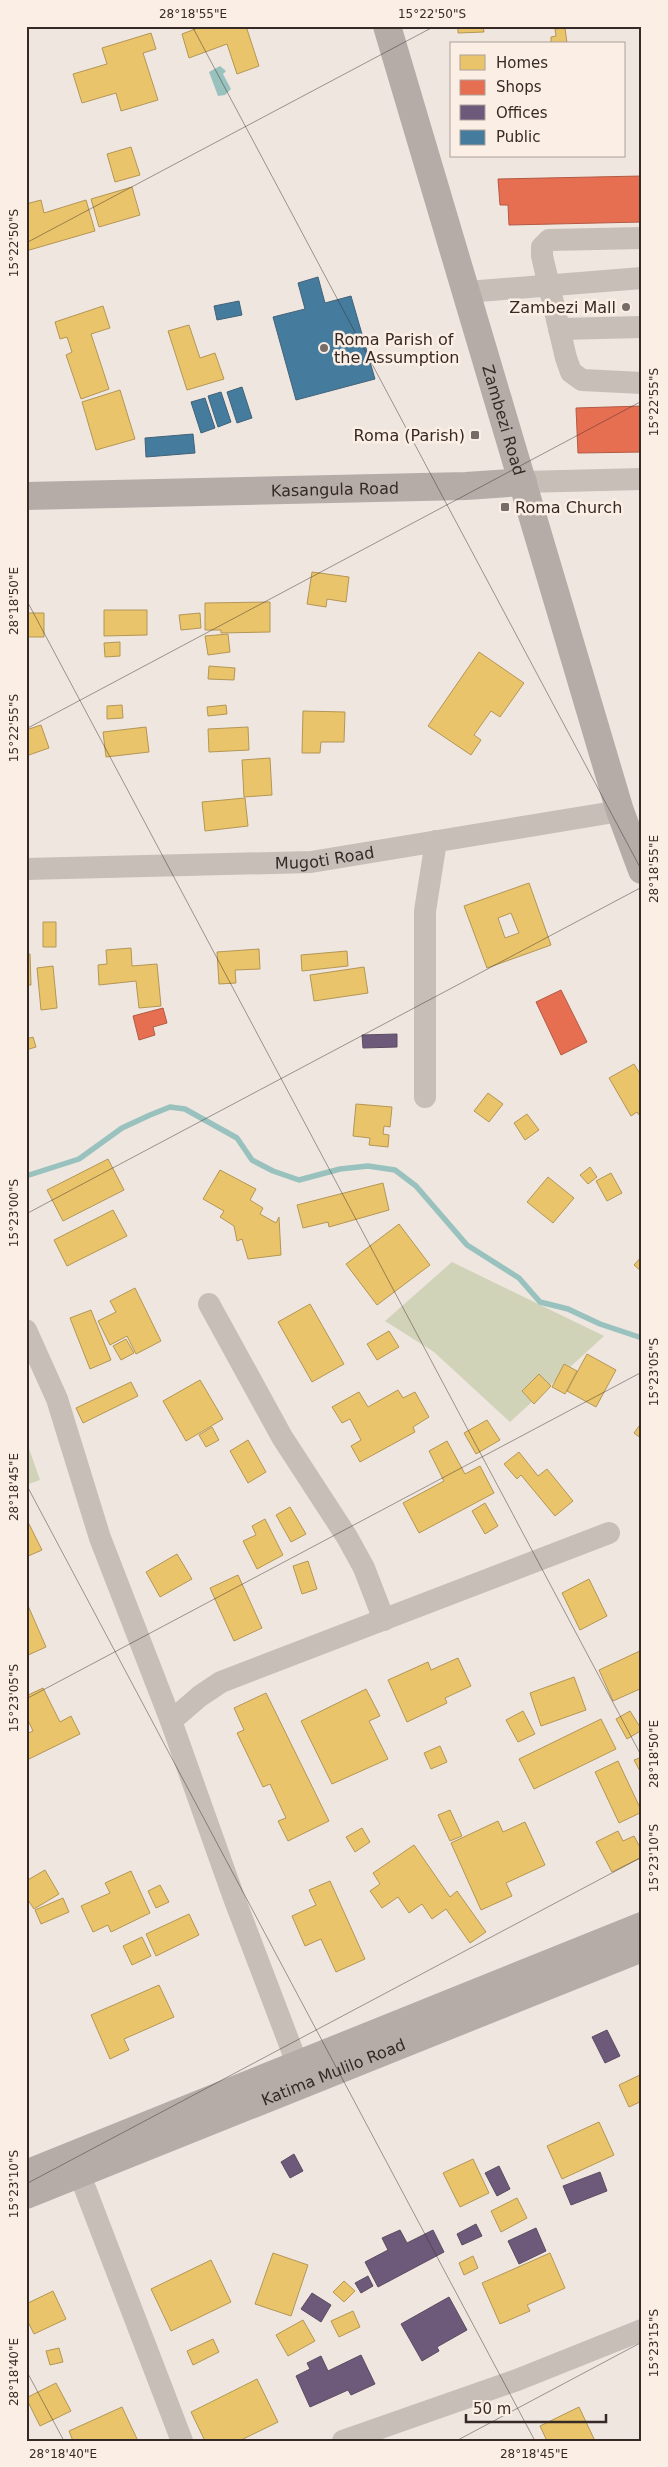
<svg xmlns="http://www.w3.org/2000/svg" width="668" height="2467" viewBox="0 0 668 2467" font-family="'DejaVu Sans',sans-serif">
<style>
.green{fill:#d1d3b8}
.water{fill:#99c2be}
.homes{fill:#e9c46a;stroke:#b49656;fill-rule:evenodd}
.shops{fill:#e76f51;stroke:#b25a44}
.offices{fill:#6d597a;stroke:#5d4b61}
.public{fill:#457b9d;stroke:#416379}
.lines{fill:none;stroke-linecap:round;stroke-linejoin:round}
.stream{stroke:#99c2be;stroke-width:5.5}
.minor{stroke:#c7beb8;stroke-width:22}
.major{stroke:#b5aca8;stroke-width:28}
.ticks{fill:none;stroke:#372a26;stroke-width:1;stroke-opacity:0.45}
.poi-dot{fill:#776c67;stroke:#fbefe5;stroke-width:2}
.labels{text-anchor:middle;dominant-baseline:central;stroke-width:5;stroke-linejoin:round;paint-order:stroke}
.poi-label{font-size:16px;fill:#372a26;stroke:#fbefe5;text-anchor:end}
.street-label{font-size:16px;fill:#372a26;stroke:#fbefe5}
.neatline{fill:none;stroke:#372a26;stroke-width:2}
.ticks-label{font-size:12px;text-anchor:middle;fill:#372a26}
</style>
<rect width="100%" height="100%" fill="#eee6df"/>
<path class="green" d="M452 1262 604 1336 510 1422 434 1352 385 1321Z
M26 1440 40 1480 26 1485Z"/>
<path class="water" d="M220 66 226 71 223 74 231 89 225 95 218 96 209 72Z"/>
<path class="homes" d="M246 26 259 66 237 74 227 44 189 58 182 34 203 26Z
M458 26H483L484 32 458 33Z
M565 28 567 43 551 44V37L556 36 555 29Z
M151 33 156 49 143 53 158 100 121 111 116 93 82 103 73 74 107 64 102 48Z
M131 147 140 175 115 182 107 154Z
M132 187 140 215 99 227 91 199Z
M41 200 44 213 86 200 95 231 26 251V204Z
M103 306 110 328 91 334 109 389 81 399 66 355 72 352 67 337 60 339 55 322Z
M189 325 200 358 215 353 224 379 187 390 168 331Z
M120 390 135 439 96 450 82 402Z
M312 572 349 577 346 602 327 599 326 607 307 604Z
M270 602V632L221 633V630H205V603Z
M104 610H147V635L104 636Z
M26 613H44V637H26Z
M200 613 201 628 181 630 179 615Z
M228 634 230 652 208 655 205 636Z
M120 642V656L105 657 104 643Z
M479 652 524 683 500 717 491 711 474 735 481 740 471 755 428 726Z
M209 666 235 668 234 680 208 679Z
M122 705 123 718 107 719V706Z
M226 705 227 714 208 716 207 707Z
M303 711 345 712 344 742H321L320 753H302Z
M41 725 49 748 26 756V730Z
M146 727 149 752 106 757 103 732Z
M248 727 249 750 209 752 208 729Z
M270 758 272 795 244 797 242 760Z
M245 798 248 826 205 831 202 802Z
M529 883 551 945 487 968 464 906ZM511 913 519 933 505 938 498 918Z
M43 922H56V947H43Z
M131 948 132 966 157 964 161 1006 139 1008 136 981 99 985 98 965 107 964 106 950Z
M259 949 260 969 235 970 236 983 219 984 217 952Z
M347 951 348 966 302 971 301 955Z
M26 954H30L31 985H26Z
M53 966 57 1008 41 1010 37 968Z
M364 967 368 993 314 1001 310 975Z
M33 1037 36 1047 26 1050V1039Z
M634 1064 642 1077V1119L637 1112 631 1116 609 1078Z
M488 1093 503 1104 489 1122 474 1111Z
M356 1104 392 1107 390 1127 384 1126 383 1134 389 1135 388 1147 369 1145 370 1138 353 1136Z
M527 1114 539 1130 525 1140 514 1123Z
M108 1159 124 1190 63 1221 47 1190Z
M590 1167 597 1177 588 1184 580 1175Z
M220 1170 256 1189 250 1200 263 1208 260 1214 276 1223 279 1217 281 1255 248 1259 242 1239 237 1241 234 1226 220 1217 224 1211 203 1199Z
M611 1173 622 1193 607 1201 596 1181Z
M548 1177 574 1198 553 1223 527 1202Z
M383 1183 389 1210 329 1227 328 1222 303 1228 297 1205Z
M113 1210 127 1236 67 1266 54 1240Z
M399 1224 430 1265 377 1305 346 1264Z
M642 1256V1272L634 1265Z
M135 1288 161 1341 136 1354 127 1336 110 1345 98 1321 116 1312 110 1301Z
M310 1304 344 1364 312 1382 278 1322Z
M91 1310 111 1360 90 1369 70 1318Z
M389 1331 399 1347 377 1360 367 1344Z
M126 1339 134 1353 121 1360 113 1346Z
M587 1354 616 1370 596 1407 567 1391Z
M564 1364 577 1371 565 1394 552 1387Z
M539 1374 551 1386 534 1404 522 1391Z
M200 1380 223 1419 186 1441 163 1401Z
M131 1382 138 1396 83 1423 76 1408Z
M398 1390 403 1398 415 1392 429 1417 413 1427 415 1432 360 1462 351 1446 361 1440 350 1419 342 1423 332 1407 359 1392 368 1407Z
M487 1420 500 1440 476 1454 464 1433Z
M642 1422V1439L634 1433Z
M212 1427 219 1440 206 1447 199 1435Z
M248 1440 266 1472 248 1483 230 1451Z
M447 1441 465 1474 480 1466 494 1493 419 1533 403 1503 444 1481 429 1451Z
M519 1452 538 1476 547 1469 573 1501 555 1516 521 1475 517 1479 504 1464Z
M485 1503 498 1526 485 1534 472 1511Z
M290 1507 306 1534 291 1542 276 1515Z
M26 1518 42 1550 26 1557Z
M265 1519 283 1555 257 1569 243 1541 256 1535 252 1526Z
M177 1554 192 1579 160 1597 146 1572Z
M308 1561 317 1589 302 1594 293 1566Z
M238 1575 262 1628 234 1641 210 1588Z
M589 1579 607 1616 580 1630 562 1593Z
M26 1601 46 1647 26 1656Z
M642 1650V1688L613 1701 599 1670Z
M458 1658 471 1686 445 1698 447 1703 407 1722 388 1680 428 1662 431 1670Z
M574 1677 586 1710 541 1726 530 1693Z
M43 1688 60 1722 71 1716 80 1734 29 1759 26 1754V1734L33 1731 26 1716V1696Z
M366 1689 380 1716 369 1721 388 1759 332 1784 301 1721Z
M266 1693 329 1821 288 1841 278 1821 286 1818 270 1784 263 1787 237 1733 244 1730 234 1708Z
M523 1711 535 1734 518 1742 506 1720Z
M630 1711 642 1730 627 1739 616 1719Z
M601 1719 616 1749 534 1789 519 1759Z
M440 1746 447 1762 431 1769 424 1753Z
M642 1757V1775L634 1760Z
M618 1761 642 1812 619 1823 595 1772Z
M450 1810 462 1836 450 1841 438 1815Z
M498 1821 503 1832 525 1822 545 1865 506 1883 512 1896 481 1910 451 1843Z
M362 1828 370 1842 355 1852 346 1837Z
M618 1831 623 1841 634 1836 642 1851V1857L612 1872 596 1842Z
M414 1845 450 1897 457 1891 486 1932 470 1943 446 1909 432 1919 422 1904 409 1913 398 1897 382 1908 370 1891 380 1884 373 1873Z
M45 1870 59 1894 34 1909 26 1897V1881Z
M131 1871 150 1913 111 1932 108 1925 93 1932 81 1906 110 1893 105 1883Z
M330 1881 365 1959 336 1972 321 1939 305 1946 292 1916 316 1905 309 1890Z
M160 1885 169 1902 156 1908 148 1891Z
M63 1898 69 1912 41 1924 35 1910Z
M189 1914 199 1935 156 1956 146 1934Z
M142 1937 151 1956 132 1965 123 1946Z
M159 1985 174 2017 124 2039 129 2050 110 2059 91 2015Z
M642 2074V2101L629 2107 619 2085Z
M599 2122 614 2155 562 2179 547 2146Z
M473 2159 489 2193 460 2207 443 2173Z
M517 2198 527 2218 501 2232 491 2211Z
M273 2253 308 2265 291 2316 255 2304Z
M550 2253 565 2288 527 2305 530 2311 500 2324 482 2283Z
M473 2256 478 2268 464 2275 459 2263Z
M211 2260 231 2302 171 2331 151 2289Z
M344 2281 355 2291 344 2302 333 2292Z
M53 2291 66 2319 34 2334 26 2318V2304Z
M353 2311 360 2327 339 2337 331 2321Z
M303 2320 315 2341 288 2356 276 2335Z
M213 2339 219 2352 193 2365 187 2351Z
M59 2348 63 2362 50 2365 46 2351Z
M257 2379 278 2422 239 2441H205L191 2412Z
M56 2383 71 2411 40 2426 26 2398Z
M122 2407 138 2441H73L69 2431Z
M579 2407 595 2441H547L540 2426Z"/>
<path class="shops" d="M642 176V222L509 225 508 205H500L498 179Z
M642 406V452L578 453 576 408Z
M561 990 587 1042 561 1055 536 1002Z
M163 1008 167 1023 153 1027 155 1035 139 1040 133 1016Z"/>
<path class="offices" d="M397 1034V1047L363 1048 362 1035Z
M607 2030 620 2056 605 2063 592 2037Z
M294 2154 303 2171 290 2178 281 2162Z
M499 2166 510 2189 497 2196 485 2173Z
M600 2172 607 2191 571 2205 563 2186Z
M476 2224 482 2236 462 2245 457 2234Z
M536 2228 546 2251 519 2264 508 2241Z
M400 2230 407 2243 433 2230 444 2252 378 2287 365 2262 388 2250 382 2238Z
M368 2276 373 2286 361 2293 355 2283Z
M312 2293 331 2305 321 2322 301 2309Z
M449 2297 467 2330 437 2347 439 2351 422 2361 401 2324Z
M361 2355 375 2384 351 2395 348 2390 310 2407 296 2376 310 2369 307 2363 321 2356 328 2371Z"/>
<path class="public" d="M318 277 325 303 351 296 375 379 296 400 273 317 305 309 298 283Z
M239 301 242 315 217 320 214 306Z
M242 387 252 418 237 423 227 392Z
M221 392 231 422 218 427 208 396Z
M205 398 215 428 201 433 191 402Z
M193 434 195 453 146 457 145 438Z"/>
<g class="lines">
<path class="stream" d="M26 1176 79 1159 122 1128 150 1115 170 1107 185 1109 237 1138 252 1160 273 1171 299 1180 340 1169 368 1166 395 1170 416 1186 467 1245 519 1278 540 1302 568 1309 600 1324 642 1338"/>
<g class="minor">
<path d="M642 238 549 240 542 247V256L566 358 571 372 582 380 642 383"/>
<path d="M467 292 642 278"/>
<path d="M559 329 642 327"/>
<path d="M523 482 642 479"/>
<path id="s1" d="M26 869 311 862 620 811"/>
<path d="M425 1097V911L436 841"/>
<path d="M209 1304 282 1437 347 1537 364 1568 384 1620"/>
<path d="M26 1330 57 1399 100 1538 171 1721 234 1898 303 2079"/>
<path d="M171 1721 200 1696 221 1682 609 1533"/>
<path d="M73 2157 182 2441"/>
<path d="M343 2441 517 2380 642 2330"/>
</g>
<g class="major">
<path id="s2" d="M387 26 620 811 642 870"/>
<path id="s3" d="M26 496 466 486 523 482"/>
<path d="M26 2174 642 1926"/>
<path id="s4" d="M26 2195 642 1948"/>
</g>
</g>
<path class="ticks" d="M192 26 642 871M26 243 435 26M26 599 642 1757M26 729 642 401M26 1214 642 887M26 1484 535 2441M26 1699 642 1372M26 2184 642 1857M26 2370 64 2441M456 2441 642 2342"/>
<g class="poi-dot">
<circle cx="626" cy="307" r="5"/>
<circle cx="324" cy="348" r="5"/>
<rect x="470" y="430" width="10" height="10" rx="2.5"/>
<rect x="500" y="502" width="10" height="10" rx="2.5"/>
</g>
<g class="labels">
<g class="poi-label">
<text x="616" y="307">Zambezi Mall</text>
<text x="334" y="339" text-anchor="start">Roma Parish of<tspan x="334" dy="18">the Assumption</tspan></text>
<text x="465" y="435">Roma (Parish)</text>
<text x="515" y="507" text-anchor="start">Roma Church</text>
</g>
<g class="street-label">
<text stroke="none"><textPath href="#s2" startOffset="411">Zambezi Road</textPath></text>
<text stroke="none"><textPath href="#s3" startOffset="309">Kasangula Road</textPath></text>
<text stroke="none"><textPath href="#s1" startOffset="299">Mugoti Road</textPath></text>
<text stroke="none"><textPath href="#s4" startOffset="331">Katima Mulilo Road</textPath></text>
</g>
</g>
<rect width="668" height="2467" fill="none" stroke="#fbefe5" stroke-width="55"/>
<rect x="450" y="42" width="175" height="115" fill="#fbefe5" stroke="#ada099"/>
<rect x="460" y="55" width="25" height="15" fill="#e9c46a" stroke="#ada099"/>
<text x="496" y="68" font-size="15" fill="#372a26">Homes</text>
<rect x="460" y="80" width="25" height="15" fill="#e76f51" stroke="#ada099"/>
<text x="496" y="92" font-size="15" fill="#372a26">Shops</text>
<rect x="460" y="105" width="25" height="15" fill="#6d597a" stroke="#ada099"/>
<text x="496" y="118" font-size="15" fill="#372a26">Offices</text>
<rect x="460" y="130" width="25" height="15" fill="#457b9d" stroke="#ada099"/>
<text x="496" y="142" font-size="15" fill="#372a26">Public</text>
<path d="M466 2414v8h140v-8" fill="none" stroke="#372a26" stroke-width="2.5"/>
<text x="473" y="2414" font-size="15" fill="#372a26" stroke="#fbefe5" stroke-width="4" paint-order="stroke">50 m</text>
<rect x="28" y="28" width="612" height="2412" class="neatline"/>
<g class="ticks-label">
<text x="193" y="18">28°18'55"E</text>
<text x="432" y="18">15°22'50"S</text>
<text transform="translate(14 243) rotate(-90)" y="4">15°22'50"S</text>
<text transform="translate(654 402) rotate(-90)" y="4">15°22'55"S</text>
<text transform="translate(14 601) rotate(-90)" y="4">28°18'50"E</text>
<text transform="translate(14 728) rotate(-90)" y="4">15°22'55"S</text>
<text transform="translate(654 869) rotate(-90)" y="4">28°18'55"E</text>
<text transform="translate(14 1213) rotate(-90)" y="4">15°23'00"S</text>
<text transform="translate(654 1372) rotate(-90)" y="4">15°23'05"S</text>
<text transform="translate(14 1487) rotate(-90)" y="4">28°18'45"E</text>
<text transform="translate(14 1698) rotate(-90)" y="4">15°23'05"S</text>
<text transform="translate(654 1754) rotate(-90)" y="4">28°18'50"E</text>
<text transform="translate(654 1858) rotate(-90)" y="4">15°23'10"S</text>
<text transform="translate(14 2184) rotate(-90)" y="4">15°23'10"S</text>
<text transform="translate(654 2343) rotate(-90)" y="4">15°23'15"S</text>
<text transform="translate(14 2372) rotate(-90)" y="4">28°18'40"E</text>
<text x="63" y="2458">28°18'40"E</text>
<text x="534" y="2458">28°18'45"E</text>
</g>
</svg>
